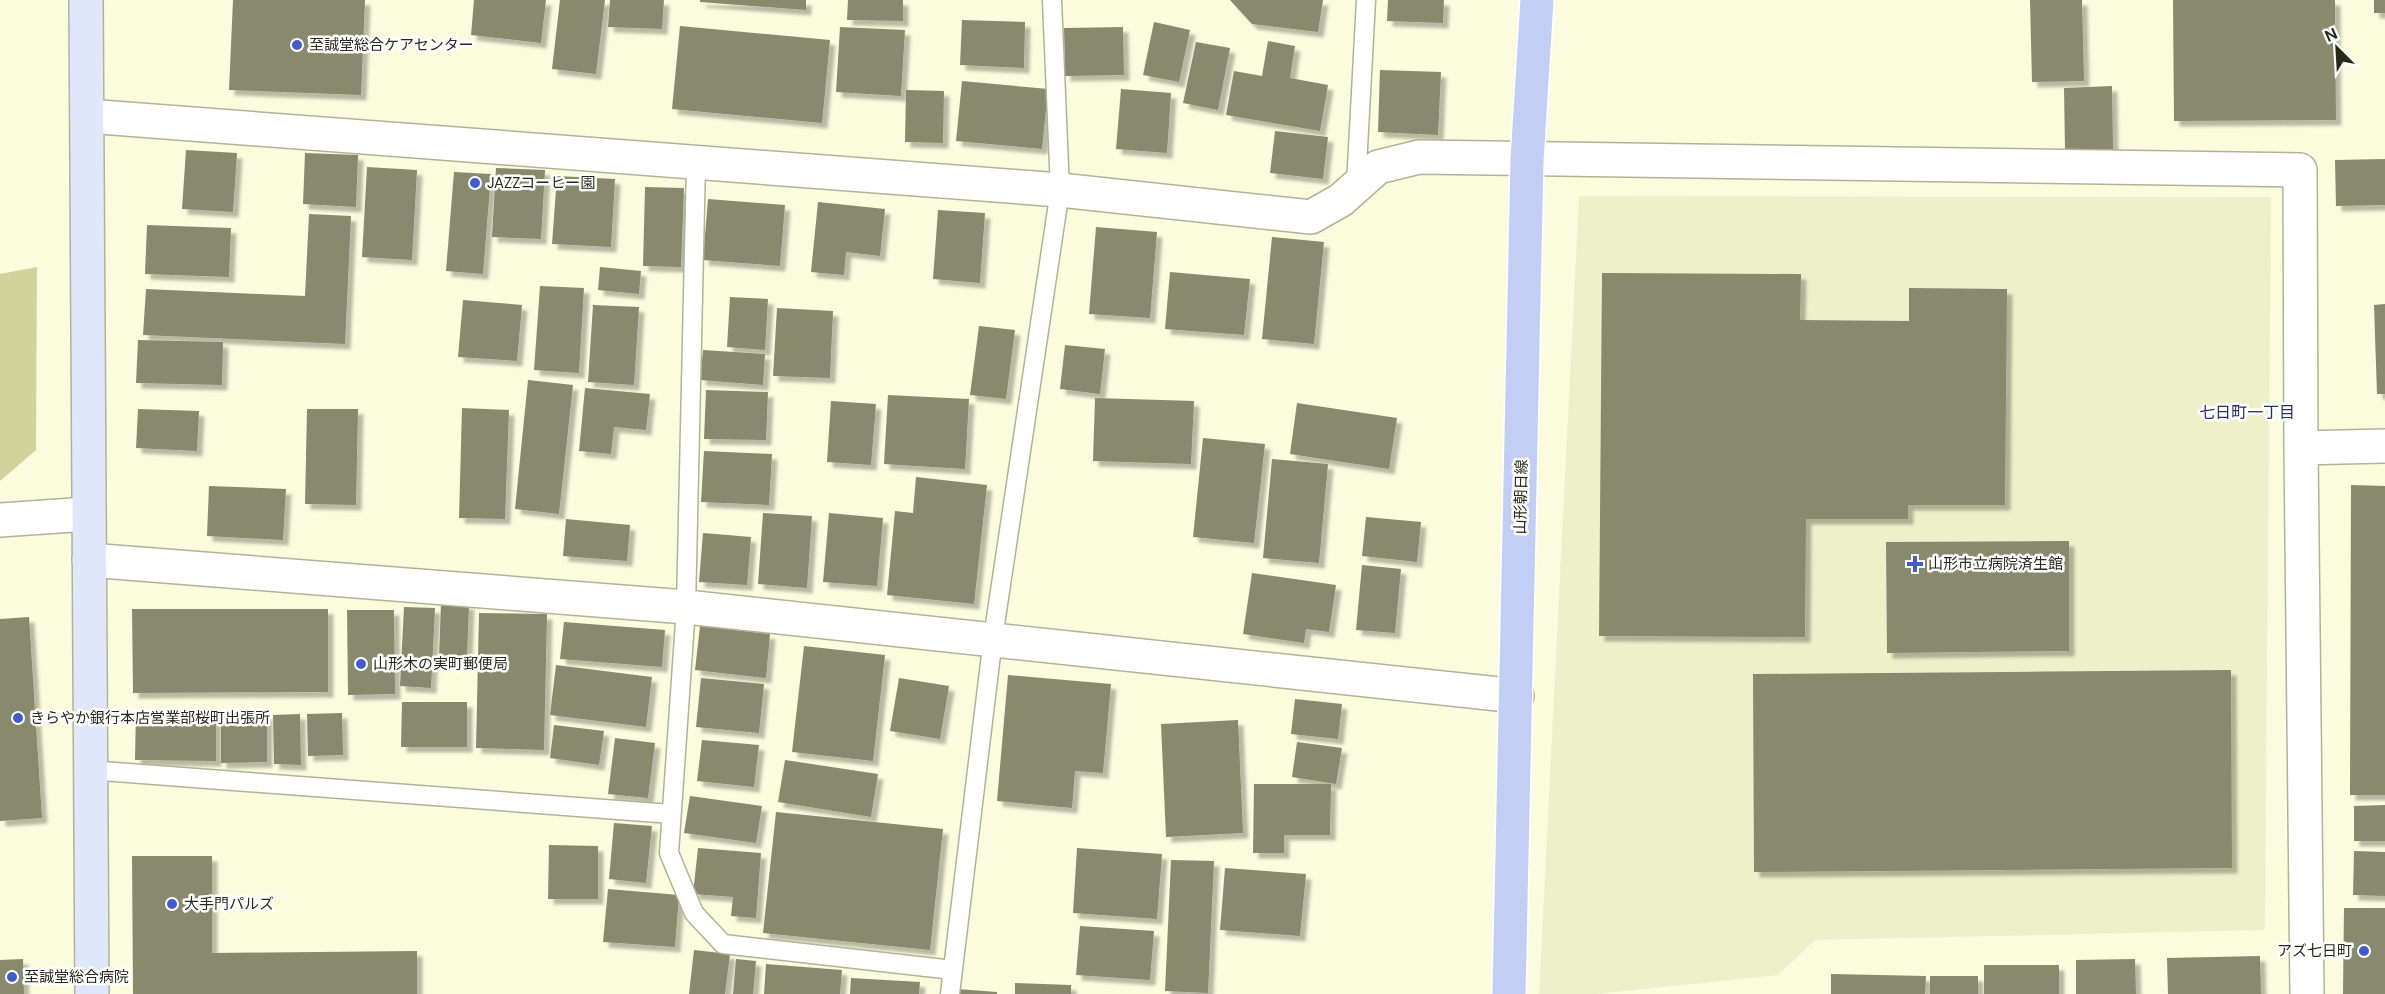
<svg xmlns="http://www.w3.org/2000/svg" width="2385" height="994" viewBox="0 0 2385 994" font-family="'DM Sans','Noto Sans JP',sans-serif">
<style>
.built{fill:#eef0ca}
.green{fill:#d1d39b}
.building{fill:#88896d;filter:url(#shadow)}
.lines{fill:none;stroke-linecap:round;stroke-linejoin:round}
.lane-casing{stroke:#b1b396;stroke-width:21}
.street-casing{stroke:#b1b396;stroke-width:36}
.secondary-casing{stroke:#b1b396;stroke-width:36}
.primary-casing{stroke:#fff;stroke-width:36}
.lane{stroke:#fff;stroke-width:18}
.street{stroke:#fff;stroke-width:33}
.secondary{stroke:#e0e7fa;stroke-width:33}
.primary{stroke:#c2cef4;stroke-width:33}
.poi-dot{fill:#425ccf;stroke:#fff;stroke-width:2}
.labels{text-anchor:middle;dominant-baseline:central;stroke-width:5;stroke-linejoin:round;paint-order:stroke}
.poi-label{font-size:15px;fill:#28291d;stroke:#fff;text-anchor:start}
.street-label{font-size:15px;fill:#28291d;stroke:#fff}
.neighbourhood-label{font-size:16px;fill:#25336c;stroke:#fff}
</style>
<defs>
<filter id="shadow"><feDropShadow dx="5.5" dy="5.5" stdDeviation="1.5" flood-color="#0004"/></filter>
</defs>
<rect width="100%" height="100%" fill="#fbfcde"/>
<path class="built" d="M1579 196 2271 197 2265 930 1815 940 1778 975 1596 994H1539Z"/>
<path class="green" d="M37 267 36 450 0 481V274Z"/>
<path class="building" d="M233 0H365L361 95 229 90Z
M474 0H546L541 43 471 35Z
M560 0H605L596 74 552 69Z
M610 0H664L662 29 608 27Z
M700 0H806V10L700 2Z
M848 0H903V21L847 20Z
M1230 0H1323L1318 32 1252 24Z
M1388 0H1444L1443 23 1387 21Z
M2030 0H2082L2084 81 2032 82Z
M2173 0H2335L2336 120 2174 121Z
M2374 0H2385V13H2374Z
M962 20 1025 22 1024 68 960 65Z
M1154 22 1190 30 1179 82 1143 75Z
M680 26 830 40 822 123 672 109Z
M840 27 905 30 901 96 836 92Z
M1123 27 1124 75 1065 76 1064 28Z
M1268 41 1295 46 1290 78 1328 85 1320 131 1226 115 1234 71 1262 76Z
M1196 42 1230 48 1218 110 1183 103Z
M1380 70 1441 72 1438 135 1378 132Z
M962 81 1048 89 1042 149 956 141Z
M2112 86 2113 149 2065 150 2064 88Z
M1121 89 1171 93 1167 153 1116 149Z
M906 90 944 91 943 143 905 142Z
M1275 131 1328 137 1323 179 1270 173Z
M186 150 237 153 233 212 182 209Z
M305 153 358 155 356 207 303 204Z
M2385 159V205L2336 206 2335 160Z
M367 167 417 170 412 260 362 257Z
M496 168 545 170 541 239 492 237Z
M454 172 491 174 483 274 446 271Z
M557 176 615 179 611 247 552 244Z
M645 187 684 188 681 267 643 266Z
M708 199 785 205 780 266 703 260Z
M818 202 885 209 880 256 846 252 844 275 811 272Z
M938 210 985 213 980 283 933 279Z
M309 214 351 216 345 344 143 335 146 289 305 296Z
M147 225 231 228 229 277 145 274Z
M1096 227 1157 232 1150 318 1089 314Z
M1272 237 1324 242 1314 344 1262 339Z
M600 267 641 271 639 294 598 290Z
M1170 272 1250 279 1244 335 1165 329Z
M1602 273 1801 274 1800 320 1909 321V288L2007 289 2005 505H1908V519H1806L1805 637 1599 636Z
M540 286 584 288 579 373 534 370Z
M730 297 768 299 765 350 727 347Z
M463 300 522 305 517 361 458 357Z
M2385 304V394H2377L2374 305Z
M593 305 639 307 634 385 588 382Z
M777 308 833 311 830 378 773 376Z
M979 326 1015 330 1006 399 970 395Z
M138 340 223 342 222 385 136 383Z
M1065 345 1105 349 1100 394 1060 389Z
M703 350 765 354 763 385 700 380Z
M528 380 573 385 559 514 515 509Z
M585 388 650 394 646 430 614 427 611 454 579 451Z
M706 390 768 392 766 440 704 439Z
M888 395 969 399 965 469 884 464Z
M1095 398 1194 401 1191 464 1093 461Z
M831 401 876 404 871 465 827 462Z
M1297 403 1397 418 1389 469 1290 454Z
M462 408 509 410 505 519 459 518Z
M138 409 199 411 197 451 136 448Z
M307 409H358L356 505 305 504Z
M1203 438 1265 444 1254 543 1193 537Z
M704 451 772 454 769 505 701 502Z
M1272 459 1328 464 1319 563 1263 558Z
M916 477 987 485 974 604 887 595 895 511 913 513Z
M2351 485 2385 486V795H2350Z
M209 486 286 489 283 540 207 536Z
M763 513 812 516 807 588 758 584Z
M829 513 883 518 877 586 823 582Z
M1366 517 1421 522 1417 562 1362 556Z
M566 519 630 525 627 561 563 556Z
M703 533 751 537 747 585 699 582Z
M2069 541V651L1887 653 1886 542Z
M1362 565 1401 569 1395 633 1356 630Z
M1252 573 1336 585 1329 632 1306 629 1304 643 1243 634Z
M441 603 469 604 467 658 439 657Z
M404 607 435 608 431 688 400 686Z
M132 609H328V692L133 693Z
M347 610H394L395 694 348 695Z
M479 613 547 614 544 750 476 748Z
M29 617 42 818 0 821V619Z
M564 622 665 630 662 667 560 659Z
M700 626 770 634 766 678 695 670Z
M804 646 885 655 873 761 792 752Z
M556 665 652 677 646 727 550 715Z
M2231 670 2232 868 1754 872 1753 674Z
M1008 675 1111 684 1103 773 1075 771 1072 808 997 801Z
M701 678 764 684 759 733 696 727Z
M899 678 949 686 940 739 890 731Z
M1295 699 1342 704 1338 739 1291 734Z
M402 702H467V747H401Z
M136 711 216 713V761L135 760Z
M342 713 343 755 308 756 307 714Z
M221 714H267V762L221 763Z
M300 714 301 765 274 764 273 715Z
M1238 720 1243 833 1166 837 1161 724Z
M554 725 604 731 599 765 550 758Z
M615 738 655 743 648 798 608 794Z
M702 740 759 745 754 787 697 781Z
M1297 742 1342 748 1336 784 1292 777Z
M785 760 878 774 871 817 778 802Z
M1254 784H1331L1330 835H1284V853H1253Z
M690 796 762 806 756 843 684 833Z
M2385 805V841H2354V806Z
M776 812 943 829 930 950 763 933Z
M614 823 652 826 646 883 609 879Z
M549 845 598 846V899H548Z
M698 848 761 853 756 918 731 916 733 897 693 894Z
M1077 848 1162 854 1157 919 1073 913Z
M2354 851 2385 852V896L2353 895Z
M132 856H212V953L417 951V994H133Z
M1171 860 1214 861 1208 993 1165 991Z
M1225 868 1306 874 1300 936 1220 930Z
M608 889 679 895 675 947 603 942Z
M2344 908H2385V994H2343Z
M1080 926 1154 931 1150 980 1076 975Z
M694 950 730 954 725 994H689Z
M2260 956 2261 994H2168L2167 958Z
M23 959 24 994H0V960Z
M736 959 756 961 753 994H733Z
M2135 959 2136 994H2076V960Z
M766 964 842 970 840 994H764Z
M1984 965H2059V994H1984Z
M1831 974 1926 976 1925 994H1831Z
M1930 976H1978V994H1930Z
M851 978 920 982 919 994H850Z
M1015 983 1071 985V994H1015Z
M957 989 997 992V994H957Z"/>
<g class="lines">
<g class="lane-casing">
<path id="lane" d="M696 162 686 607 669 853 694 913 723 944 953 970
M1356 185 1366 0
M89 770 671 814
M950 994 993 638 1060 190 1052 0"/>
</g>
<g class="street-casing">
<path id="street" d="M87 116 1060 190 1311 217 1341 200 1378 167 1419 157 2300 170 2301 448 2307 994
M2301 448 2385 446
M0 520 88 514
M89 560 686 607 1517 696"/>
</g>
<g class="secondary-casing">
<path id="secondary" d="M86 0 92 994"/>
</g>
<g class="primary-casing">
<path id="primary" d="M1509 994 1527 160 1537 0"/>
</g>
<use href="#lane" class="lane"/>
<use href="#street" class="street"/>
<use href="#secondary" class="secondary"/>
<use href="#primary" class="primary"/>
</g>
<g class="poi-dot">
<circle cx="297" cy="45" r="6"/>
<circle cx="475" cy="183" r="6"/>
<path d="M1912 555h6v6h6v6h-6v6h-6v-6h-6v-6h6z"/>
<circle cx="361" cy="664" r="6"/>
<circle cx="18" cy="718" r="6"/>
<circle cx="172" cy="904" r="6"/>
<circle cx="2364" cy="951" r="6"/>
<circle cx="12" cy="977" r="6"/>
</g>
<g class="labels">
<g class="poi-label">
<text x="309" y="45">至誠堂総合ケアセンター</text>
<text x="487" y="183">JAZZコーヒー園</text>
<text x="1928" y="564">山形市立病院済生館</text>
<text x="373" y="664">山形木の実町郵便局</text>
<text x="30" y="718">きらやか銀行本店営業部桜町出張所</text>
<text x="184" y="904">大手門パルズ</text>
<text x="2352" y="951" text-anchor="end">アズ七日町</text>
<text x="24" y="977">至誠堂総合病院</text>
</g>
<g class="street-label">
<text transform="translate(1521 497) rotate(-89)">山形朝日線</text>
</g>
<g class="neighbourhood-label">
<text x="2247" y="412">七日町一丁目</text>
</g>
</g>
<g transform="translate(2337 48) rotate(336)" stroke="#ffffff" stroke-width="4.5" paint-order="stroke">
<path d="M0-4.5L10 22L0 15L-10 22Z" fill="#28291d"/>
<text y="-9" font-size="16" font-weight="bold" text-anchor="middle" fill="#28291d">N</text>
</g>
</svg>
